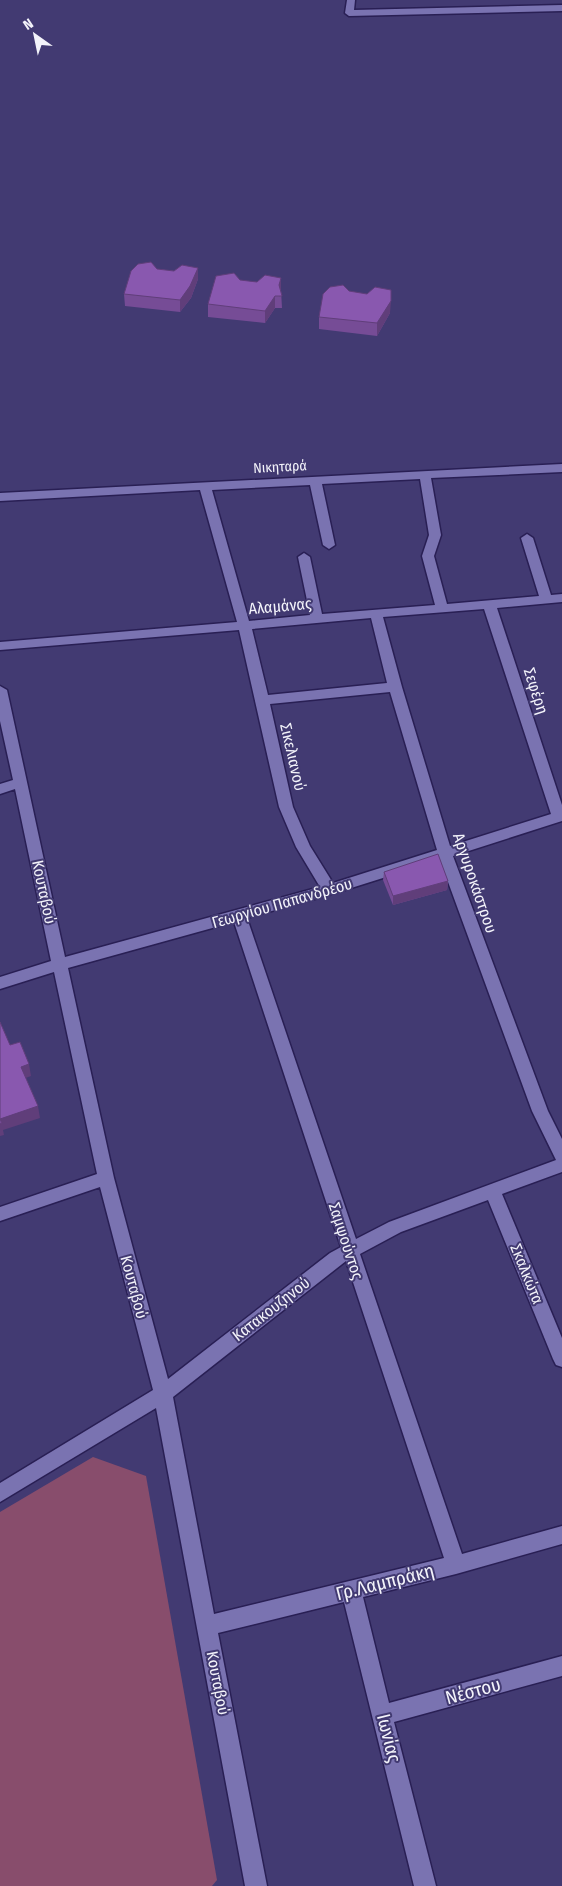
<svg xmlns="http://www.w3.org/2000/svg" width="562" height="1886" viewBox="0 0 562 1886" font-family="'Fira Sans Condensed',sans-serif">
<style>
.green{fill:#884d6c}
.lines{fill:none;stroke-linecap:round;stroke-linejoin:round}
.minor-casing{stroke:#291f54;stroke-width:3}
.minor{fill:#7a73b1;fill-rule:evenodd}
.wall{fill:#764c96}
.shaded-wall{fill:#603e7a}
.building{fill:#8958af;stroke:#603e7a}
.labels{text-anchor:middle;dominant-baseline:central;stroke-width:4;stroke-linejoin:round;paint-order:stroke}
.far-street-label{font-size:14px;fill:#f3f3fa;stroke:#423a72}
.street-label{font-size:16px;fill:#f3f3fa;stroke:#423a72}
.near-street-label{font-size:19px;fill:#f3f3fa;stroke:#423a72}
</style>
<rect width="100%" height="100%" fill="#423a72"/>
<path class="green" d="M93 1457 146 1476 217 1880 212 1886H0V1512Z"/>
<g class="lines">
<g class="minor-casing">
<path id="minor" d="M347 0H355L354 10 562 5V11L349 16 345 13Z
M562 464V472L431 478 441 535 434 556 447 604 539 596 521 538 527 534 533 538 551 595 562 594V602L497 608 562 805V821L453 856 548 1111 562 1139V1172L502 1194 562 1338V1367L556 1365 553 1359 488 1200 401 1232 360 1254 462 1554 562 1526V1544L456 1574 363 1597 389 1703 562 1656V1676L394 1722 436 1886H414L344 1602 218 1633 267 1886H245L156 1408 0 1502V1483L153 1390 100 1187 0 1221V1207L97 1174 54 972 0 989V977L51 961 15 789 0 794V784L13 780 0 721V686L7 690 65 957 320 887 296 847 279 807 239 630 0 650V642L237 622 200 490 0 501V493ZM420 479 429 535 422 556 435 605 322 614 310 557 304 553 298 557 310 615 249 621 212 490 310 485 323 545 329 549 335 545 322 484ZM484 609 551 814 450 846 402 687 383 617ZM371 618 387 683 268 695 252 629ZM390 692 437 850 333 883 310 846 293 807 270 704ZM440 860 532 1111 556 1160 389 1222 356 1239 247 918 329 895ZM234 922 341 1247 330 1253 168 1379 114 1178 68 968ZM346 1261 444 1558 214 1614 173 1397Z"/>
</g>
<use href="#minor" class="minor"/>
</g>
<path class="wall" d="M198 268V279L191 298 180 312 125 306 124 294 157 269 174 271Z
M240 280 281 290 282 308H275L265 323 208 317V304Z
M349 291 390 313 377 336 319 329V317Z
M384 872 448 881 447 890 393 905 383 880Z"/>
<path class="shaded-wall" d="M198 268V279L191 298 180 312V300Z
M281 278V290L279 297V285Z
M275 296V308L265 323V311Z
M391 301 390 313 377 336V323Z
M448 881 447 890 393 905V896Z
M29 1064 31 1076 23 1079 21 1067Z
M38 1106 40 1118 3 1130 4 1135 0 1136V1119Z"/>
<path class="building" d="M151 262 157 269 174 271 182 265 198 268 190 286 180 300 124 294 131 271 138 264Z
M234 273 240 280 257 282 265 275 281 278 279 285 282 296H275L265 311 208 304 216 276Z
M343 285 349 291 367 294 375 287 391 290V301L377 323 319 317 323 294 330 287Z
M438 854 448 881 393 896 384 872Z
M0 1022 10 1045 20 1042 29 1064 21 1067 38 1106 0 1119 2 1123 0 1124Z"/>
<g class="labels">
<g class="far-street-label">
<text transform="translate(280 467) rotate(-3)">Νικηταρά</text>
</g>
<g class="street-label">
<text transform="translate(280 606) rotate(-5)">Αλαμάνας</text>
<text transform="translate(536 691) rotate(72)">Σεφέρη</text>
<text transform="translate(293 757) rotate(77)">Σικελιανού</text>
<text transform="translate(475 883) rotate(71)">Αργυροκάστρου</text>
<text transform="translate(44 892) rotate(78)">Κουταβού</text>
<text transform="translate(282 903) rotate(-16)">Γεωργίου Παπανδρέου</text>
<text transform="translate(346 1241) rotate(72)">Σαμψούντος</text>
<text transform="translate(527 1274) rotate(68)">Σκαλκώτα</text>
<text transform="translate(134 1287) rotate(75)">Κουταβού</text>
<text transform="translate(271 1309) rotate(-38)">Κατακουζηνού</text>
<text transform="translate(218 1683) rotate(79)">Κουταβού</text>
</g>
<g class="near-street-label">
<text transform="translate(385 1582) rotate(-14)">Γρ.Λαμπράκη</text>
<text transform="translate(473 1691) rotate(-15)">Νέστου</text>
<text transform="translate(389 1738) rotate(76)">Ιωνίας</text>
</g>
</g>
<g transform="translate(35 35) rotate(327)" stroke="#423a72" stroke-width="4" paint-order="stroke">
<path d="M0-4L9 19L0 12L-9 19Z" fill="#f3f3fa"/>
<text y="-8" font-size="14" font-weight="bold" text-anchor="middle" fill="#f3f3fa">N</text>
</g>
</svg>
